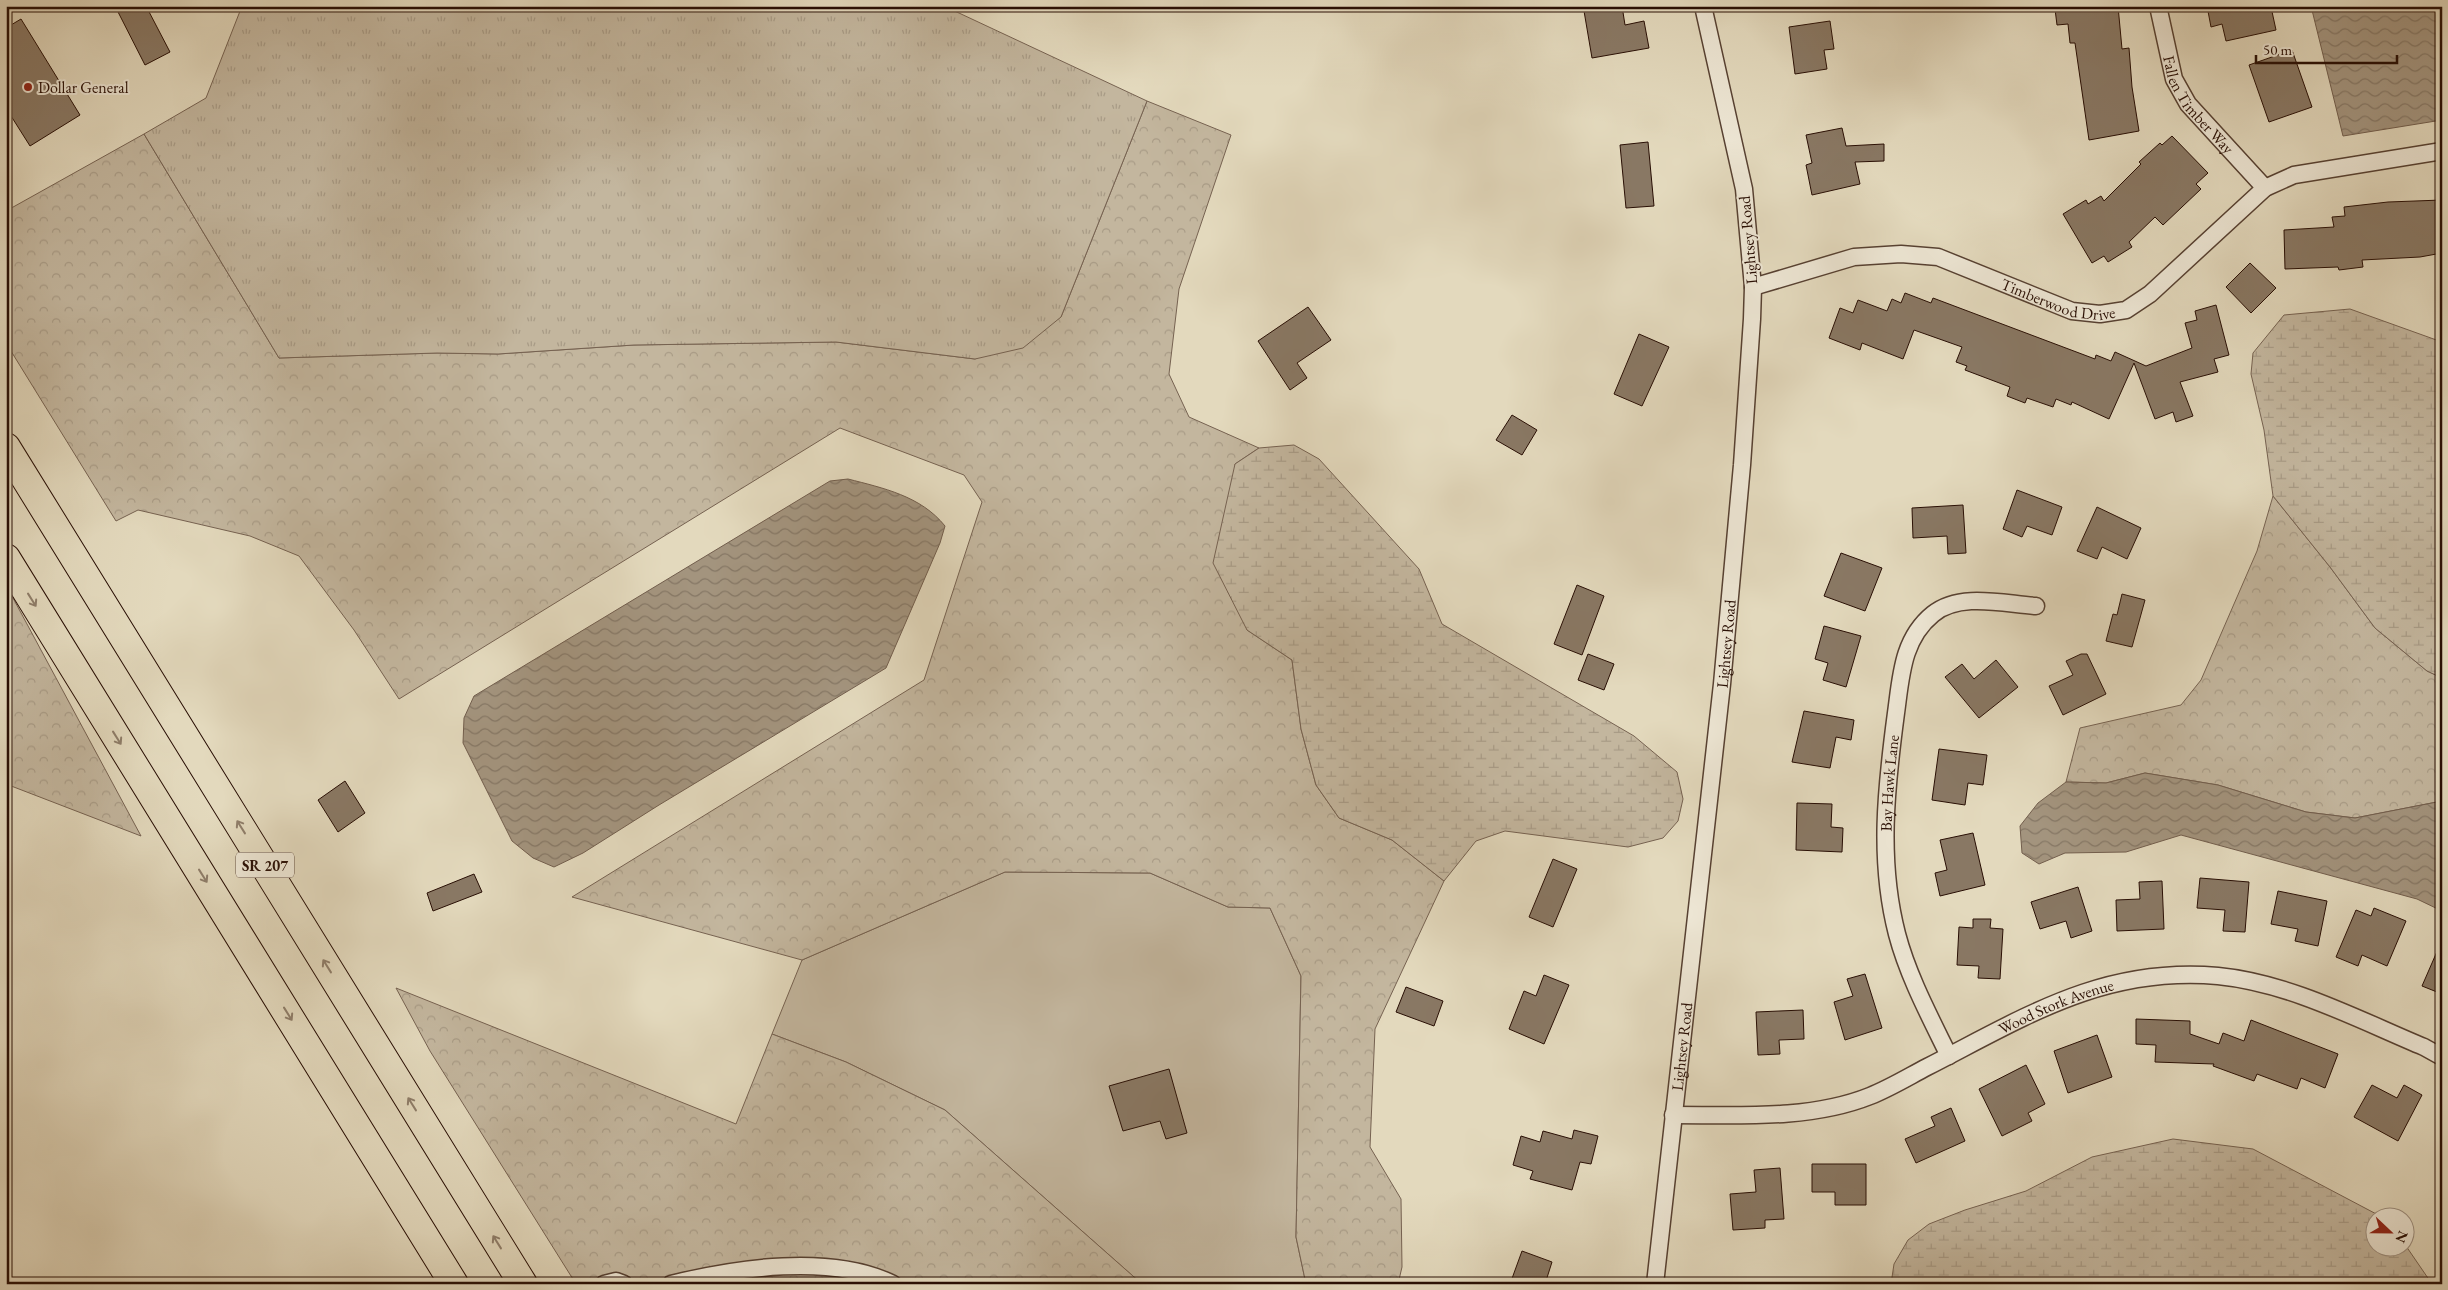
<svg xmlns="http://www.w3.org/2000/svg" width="2448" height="1290" viewBox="0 0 2448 1290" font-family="'EB Garamond',serif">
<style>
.grass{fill:#c3b69e;stroke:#766251}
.forest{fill:url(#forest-crowns);stroke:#766251}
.wetland{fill:url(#wetland-marsh);stroke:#766251}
.park{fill:url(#park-tufts);stroke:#766251}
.water{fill:url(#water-waves);stroke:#725e4d}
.building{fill:#897864;stroke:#280e04}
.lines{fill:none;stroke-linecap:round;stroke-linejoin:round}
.minor-casing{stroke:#574132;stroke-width:19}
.trunk-casing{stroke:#280e04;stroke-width:30}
.minor{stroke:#ede6d4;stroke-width:16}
.trunk{stroke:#e3d9bd;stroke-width:28}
.oneway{stroke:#8f7e6a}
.poi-dot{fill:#8f2418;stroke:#ede6d4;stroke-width:2}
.labels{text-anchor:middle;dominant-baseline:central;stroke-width:4;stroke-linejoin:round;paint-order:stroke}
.shield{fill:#ede6d4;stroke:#634f42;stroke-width:1}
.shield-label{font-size:15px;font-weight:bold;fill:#280e04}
.poi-label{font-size:16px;fill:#280e04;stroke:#ede6d4;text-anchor:start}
.street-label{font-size:16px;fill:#280e04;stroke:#ede6d4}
</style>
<defs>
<pattern id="forest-crowns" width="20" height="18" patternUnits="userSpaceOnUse" patternTransform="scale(1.25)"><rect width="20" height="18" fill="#c3b69e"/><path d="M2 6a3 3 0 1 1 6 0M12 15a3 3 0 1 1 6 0" fill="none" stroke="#a89b86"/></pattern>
<pattern id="wetland-marsh" width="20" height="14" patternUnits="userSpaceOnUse" patternTransform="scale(1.25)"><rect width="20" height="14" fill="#c3b69e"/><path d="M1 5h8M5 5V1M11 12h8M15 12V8" fill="none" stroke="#a89b86"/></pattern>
<pattern id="park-tufts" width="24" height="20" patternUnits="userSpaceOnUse" patternTransform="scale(1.25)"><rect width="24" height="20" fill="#c3b69e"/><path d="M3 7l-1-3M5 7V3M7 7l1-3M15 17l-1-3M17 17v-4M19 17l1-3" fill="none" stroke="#a89b86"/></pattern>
<pattern id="water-waves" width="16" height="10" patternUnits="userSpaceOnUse" patternTransform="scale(1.25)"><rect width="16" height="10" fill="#a3947e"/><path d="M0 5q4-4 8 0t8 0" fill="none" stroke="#857765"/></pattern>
</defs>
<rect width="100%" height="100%" fill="#e3d9bd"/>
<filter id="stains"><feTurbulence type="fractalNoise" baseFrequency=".004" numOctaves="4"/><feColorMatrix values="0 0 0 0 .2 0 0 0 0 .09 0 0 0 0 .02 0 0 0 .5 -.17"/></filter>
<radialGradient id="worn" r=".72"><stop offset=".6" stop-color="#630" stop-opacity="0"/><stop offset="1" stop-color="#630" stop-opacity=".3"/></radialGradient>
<path class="grass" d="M1005 872 1150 873 1228 907 1270 908 1301 976 1296 1237 1306 1284H1142L945 1110 846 1062 772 1034 802 960Z"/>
<path class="forest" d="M1147 101 1231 135 1179 289 1169 374 1189 417 1259 448 1235 464 1247 630 1292 660 1301 729 1316 785 1339 818 1392 840 1444 881 1375 1029 1370 1147 1401 1199 1402 1267 1398 1284H1306L1296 1237 1301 976 1270 908 1228 907 1150 873 1005 872 802 960 572 897 924 680 982 502 964 475 840 428 399 699 354 630 299 556 250 536 138 510 116 521 6 343V211L144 134 279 358 437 353 498 354 634 345 836 342 975 359 1061 317Z
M2273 496 2330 567 2375 628 2427 671 2442 678V801L2355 818 2306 812 2218 785 2145 773 2106 783 2066 782 2080 728 2181 705 2201 680 2257 551Z
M6 585 141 836 6 784Z
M396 988 736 1124 772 1034 846 1062 945 1110 1142 1284H576L430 1051Z"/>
<path class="wetland" d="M2350 309 2442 342V678L2427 671 2375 628 2330 567 2273 496 2264 430 2251 374 2253 353 2284 315Z
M1294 445 1319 459 1419 569 1442 624 1634 736 1677 772 1683 799 1678 821 1663 838 1628 847 1505 831 1476 841 1444 881 1392 840 1339 818 1316 785 1301 729 1292 660 1247 630 1213 563 1235 464 1259 448Z
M2173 1139 2253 1149 2382 1217 2376 1218V1248H2406V1246L2432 1284H1891L1894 1264 1908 1240 1929 1224 1965 1210 2026 1191 2092 1157Z"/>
<path class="park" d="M242 6H944L1147 101 1061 317 1023 348 975 359 836 342 634 345 498 354 437 353 279 358 144 134 206 98Z"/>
<path class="water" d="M2311 6H2442V120L2343 136Z
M848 479C883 488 921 496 945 526L940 543 886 668 659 805 583 853 554 867 533 858 512 841 463 743 464 718 474 696 830 481Z
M2145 773 2218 785 2306 812 2355 818 2442 801V911L2417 899 2181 835 2126 852 2065 853 2039 864 2022 853 2020 826 2038 803 2066 782 2106 783Z"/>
<path class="building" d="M115 6H146L170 52 145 65Z
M1609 6H1622L1625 25 1644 21 1649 48 1592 58 1584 11Z
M2079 6H2118L2122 49 2129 48 2132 87 2139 131 2089 140 2075 43H2070L2068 24 2057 25 2055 9Z
M2207 6H2261L2262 9 2271 7 2276 30 2226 41 2222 24 2211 27Z
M21 19 80 115 30 146 6 108V28Z
M1830 21 1834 49 1824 50 1827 69 1795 74 1789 27Z
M2292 50 2312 107 2269 122 2249 65Z
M1842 128 1846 146 1884 144V161L1855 162 1860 184 1812 195 1806 165 1812 163 1806 135Z
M2172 136 2208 173 2196 184 2201 189 2163 225 2155 217 2129 242 2132 247 2108 262 2104 256 2092 263 2063 214 2086 200 2088 204 2101 196 2104 201 2141 164 2139 162 2160 143 2162 145Z
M1648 142 1654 206 1626 208 1620 145Z
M2442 200V253L2420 257 2362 260 2363 267 2339 270 2338 267 2285 269 2284 230 2334 227 2332 217 2345 216 2344 207 2388 202Z
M2250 263 2276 288 2251 313 2226 287Z
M1905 293 1931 303 1933 298 2095 359 2096 355 2111 361 2115 352 2146 366 2192 348 2185 323 2197 320 2195 311 2216 305 2229 355 2214 359 2218 372 2180 382 2193 416 2176 422 2173 412 2155 419 2134 363 2109 419 2072 402 2071 405 2056 399 2053 407 2027 398 2025 403 2007 396 2010 387 1965 370 1967 366 1956 362 1962 347 1914 330 1903 359 1862 343 1860 350 1829 338 1840 308 1853 313 1858 300 1887 311 1892 299 1901 303Z
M1308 307 1331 340 1297 363 1307 378 1290 390 1258 341Z
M1639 334 1669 347 1642 406 1614 394Z
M1512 415 1537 430 1522 455 1496 440Z
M2017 490 2062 507 2052 535 2027 526 2022 537 2003 529Z
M1963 505 1966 553 1948 554 1947 536 1913 538 1912 508Z
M2097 507 2141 528 2127 559 2102 547 2097 559 2077 551Z
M1841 553 1882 568 1865 611 1824 596Z
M1577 585 1604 596 1582 655 1554 644Z
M2122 594 2145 600 2132 647 2106 641 2113 614 2117 615Z
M1824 626 1861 636 1846 687 1823 680 1828 663 1815 659Z
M1588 654 1614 664 1604 690 1578 680Z
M2081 654H2087L2106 694 2063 715 2049 686 2073 675 2066 661Z
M1996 660 2018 687 1979 718 1945 677 1962 664 1974 679Z
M1804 711 1854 720 1851 740 1836 737 1830 768 1792 762Z
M1939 749 1987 755 1983 785 1968 783 1965 805 1932 800Z
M345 781 365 813 338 832 318 800Z
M1797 803 1832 804 1831 827 1843 828 1842 852 1796 850Z
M1973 833 1985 885 1940 896 1935 873 1947 870 1940 840Z
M1553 859 1577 869 1553 927 1529 917Z
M474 874 482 892 433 911 427 893Z
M2200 878 2249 882 2245 932 2223 931 2225 910 2197 908Z
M2162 881 2164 929 2117 931 2116 900 2140 899 2139 882Z
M2078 887 2092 931 2071 938 2066 921 2040 929 2031 902Z
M2278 891 2327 901 2318 946 2295 941 2298 929 2271 924Z
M2374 908 2406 921 2387 966 2362 955 2358 966 2336 957 2356 910 2371 916Z
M1973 919H1991L1990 928 2003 929 2000 979 1978 978 1979 966 1957 965 1959 927 1973 928Z
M2442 940V994L2422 986Z
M1865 974 1882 1028 1845 1040 1834 1002 1853 996 1847 979Z
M1544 975 1569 985 1544 1044 1509 1029 1524 991 1536 996Z
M1406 987 1443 1001 1434 1026 1396 1012Z
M1803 1010 1804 1039 1779 1040 1780 1054 1758 1055 1756 1012Z
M2136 1019 2190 1021V1034L2219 1044 2223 1033 2244 1041 2251 1020 2338 1054 2325 1088 2301 1078 2297 1089 2257 1074 2254 1081 2213 1066 2214 1064 2155 1062 2156 1045 2136 1044Z
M2097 1035 2112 1077 2068 1093 2054 1051Z
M2026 1065 2045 1104 2028 1113 2032 1121 2002 1136 1979 1089Z
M1169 1069 1187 1133 1166 1139 1160 1121 1123 1131 1109 1086Z
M2372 1085 2397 1098 2404 1085 2422 1095 2398 1141 2354 1117Z
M1951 1108 1965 1141 1916 1163 1905 1139 1935 1126 1931 1117Z
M1574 1130 1598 1136 1591 1164 1580 1162 1572 1190 1530 1179 1533 1171 1513 1165 1521 1136 1540 1142 1543 1131 1572 1139Z
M1812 1164H1866V1205H1835V1192H1812Z
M1780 1168 1784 1219 1765 1220V1228L1733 1230 1730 1194 1756 1192 1754 1170Z
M1522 1251 1552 1262 1545 1284H1510Z"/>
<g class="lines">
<g class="minor-casing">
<g id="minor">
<path id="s1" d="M2158 6 2174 79 2188 104 2265 188"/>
<path id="s2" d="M1753 287 1854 257 1901 254 1938 257 2072 311 2100 314 2126 310 2150 294 2265 188 2294 175 2442 151"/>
<path id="s3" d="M1949 1056C1930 1017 1908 976 1897 934 1878 861 1886 788 1896 713 1901 677 1902 639 1933 614 1960 592 2004 604 2036 606"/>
<path id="s4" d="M1673 1115C1738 1115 1810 1120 1870 1096 1890 1088 1908 1077 1927 1067 2025 1017 2103 966 2218 976 2290 983 2359 1020 2424 1047L2442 1057"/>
<path d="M604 1284 616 1281 624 1284"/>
<path d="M671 1284C735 1268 831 1253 893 1284"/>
<path id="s5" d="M1655 1284 1722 684 1742 465 1752 319 1753 287 1744 189 1703 6"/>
</g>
</g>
<g class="trunk-casing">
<path id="trunk" d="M6 447 523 1284
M6 558 454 1284"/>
</g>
<use href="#minor" class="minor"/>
<use href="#trunk" class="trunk"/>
</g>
<defs><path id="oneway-shaft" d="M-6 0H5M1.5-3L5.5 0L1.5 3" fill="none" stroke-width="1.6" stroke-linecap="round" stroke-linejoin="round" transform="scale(1.25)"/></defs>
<g class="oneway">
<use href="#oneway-shaft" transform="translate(32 600) rotate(58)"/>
<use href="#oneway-shaft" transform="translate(117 738) rotate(58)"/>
<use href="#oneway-shaft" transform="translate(241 827) rotate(-122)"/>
<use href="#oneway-shaft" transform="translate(203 876) rotate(58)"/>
<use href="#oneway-shaft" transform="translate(327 966) rotate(-122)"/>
<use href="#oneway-shaft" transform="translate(288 1014) rotate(58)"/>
<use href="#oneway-shaft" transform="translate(412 1104) rotate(-122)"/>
<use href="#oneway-shaft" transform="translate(497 1242) rotate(-122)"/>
</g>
<circle class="poi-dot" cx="28" cy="87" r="5"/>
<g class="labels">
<rect class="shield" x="236" y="852.5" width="58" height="25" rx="4"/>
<g class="shield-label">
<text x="265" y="865">SR 207</text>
</g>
<g class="poi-label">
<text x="38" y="87">Dollar General</text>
</g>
<g class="street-label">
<text stroke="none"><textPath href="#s1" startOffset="109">Fallen Timber Way</textPath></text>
<text transform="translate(1748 240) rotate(-95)">Lightsey Road</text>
<text stroke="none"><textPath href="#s2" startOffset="318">Timberwood Drive</textPath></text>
<text stroke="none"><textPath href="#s5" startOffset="644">Lightsey Road</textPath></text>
<text stroke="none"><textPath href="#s3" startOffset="285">Bay Hawk Lane</textPath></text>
<text stroke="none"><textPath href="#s4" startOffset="406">Wood Stork Avenue</textPath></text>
<text stroke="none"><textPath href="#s5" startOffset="239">Lightsey Road</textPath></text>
</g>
</g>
<rect width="2448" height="1290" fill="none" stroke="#e3d9bd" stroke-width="25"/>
<rect x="8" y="8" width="2433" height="1275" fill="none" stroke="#280e04" stroke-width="2.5"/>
<rect x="12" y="12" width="2423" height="1265" fill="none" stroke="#280e04"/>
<g transform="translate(2390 1232) rotate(112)"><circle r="24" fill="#ede6d4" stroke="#9e9081"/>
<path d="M0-4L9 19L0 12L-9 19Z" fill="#8f2418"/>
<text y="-8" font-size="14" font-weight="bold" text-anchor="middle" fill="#280e04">N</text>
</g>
<path d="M2256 55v8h141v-8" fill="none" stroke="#280e04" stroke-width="2.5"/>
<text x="2263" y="55" font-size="15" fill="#280e04" stroke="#ede6d4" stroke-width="4" paint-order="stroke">50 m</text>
<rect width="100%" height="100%" filter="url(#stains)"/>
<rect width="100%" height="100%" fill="url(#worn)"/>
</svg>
